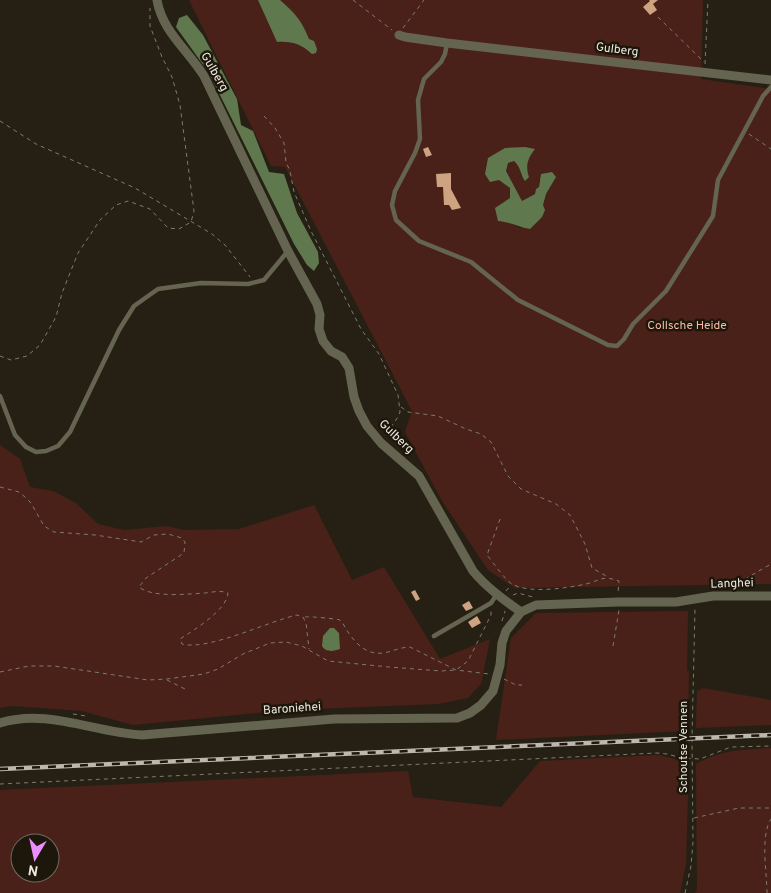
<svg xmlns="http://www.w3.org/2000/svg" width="771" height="893" viewBox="0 0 771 893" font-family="Overpass,sans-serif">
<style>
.green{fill:#492118;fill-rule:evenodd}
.water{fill:#60784e}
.building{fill:#cea382}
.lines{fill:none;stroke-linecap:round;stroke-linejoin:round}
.path{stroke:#7f7a70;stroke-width:1;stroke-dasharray:4 4;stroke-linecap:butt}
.service{stroke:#646450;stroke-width:4.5}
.minor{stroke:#646450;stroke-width:9}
.rail-casing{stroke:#bdb8af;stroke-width:4.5}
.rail{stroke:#1d170b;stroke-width:2.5;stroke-dasharray:8;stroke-linecap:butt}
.labels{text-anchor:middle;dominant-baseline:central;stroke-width:5;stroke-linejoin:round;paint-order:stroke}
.street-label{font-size:12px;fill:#ede9e1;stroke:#1d170b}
.park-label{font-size:12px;fill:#f9b9a9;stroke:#1d170b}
</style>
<rect width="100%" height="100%" fill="#262014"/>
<path class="green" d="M189 0H703L701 79 771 89V584L515 588 488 570 442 501 405 432 412 411 285 167 271 166ZM505 148 528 157 526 169 521 175 520 166 514 161 508 163 506 171 522 201 535 194 536 189 539 187V180L556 177 546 194 543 205 520 228 509 222 501 205 510 198V188L499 179Z
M0 445 20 459 30 487 53 491 76 503 98 524 124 530 167 526 184 530 239 529 314 505 352 580 384 567 440 659 490 639 481 684 468 698 438 704 288 710 133 725 82 711 13 706 0 708Z
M688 611 687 671H689L688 722H686V731L496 740 511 638 536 613Z
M703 688 771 700V725L696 728 697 691Z
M771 748V893H695L697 890 696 764C723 749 741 750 771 748Z
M659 755 689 763 686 864 680 893H0V790L408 771 413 797 501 807 540 761ZM20 843H50V873H20Z"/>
<path class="water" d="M258 0H280C295 13 302 21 309 39L314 41 317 49 316 53 312 54C301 44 292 41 277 42Z
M187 15 203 35 237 99 241 125 253 131 269 172 284 174 297 213 318 252 319 263 314 271 307 265 294 244 209 73 176 27 179 18Z
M525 147 535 149C528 158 525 165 529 177L525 181C520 174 521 167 514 161L508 163 506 171 522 201 535 194 536 189 539 187 541 174 552 172 556 177 546 194 543 205 545 210 542 217 530 229C518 227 510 222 498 221L495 208 510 198V188L499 180 490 182 485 174 488 158 505 148Z
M330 628H334L339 633 340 649C334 651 326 653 322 646L323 636Z"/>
<path class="building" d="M649 0H658L653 4 657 10 650 15 643 7 650 1Z
M428 147 432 155 426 157 423 149Z
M451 173V189L461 208 452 210 449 205H444L443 187H437L436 174Z
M415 590 420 599 416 601 411 592Z
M469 601 473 608 466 611 462 605Z
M477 616 481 623 472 628 468 622Z"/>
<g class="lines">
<path class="path" d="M353 0 392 30
M658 17 704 62
M403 28 424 0
M705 64 708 0
M264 116 275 128 284 143 286 162 290 171 294 192 311 231 361 329 379 354 398 395 400 412 398 417 385 435
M0 121 36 144 135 188 212 234 225 245 250 277
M749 134 771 149
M0 356 11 360 27 356 40 345 56 317 62 293 78 253 100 220 116 205 128 201 150 209 168 228 179 229 191 222 194 211 180 105 172 77 162 57 150 26V8
M401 407 408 412 438 416 466 429 481 434 491 442 508 476 521 489 556 504 570 515 585 544 592 568 608 577
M0 487 19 492 25 497 31 503 44 526 54 532 95 535 141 542 154 535 168 534 182 538 185 542 184 553 146 578 139 587C152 598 188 594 205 593 214 592 220 590 228 593 227 610 194 630 180 639L182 644C208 651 269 621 297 615L303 617 306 623 309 649
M500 519 487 555C492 561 506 581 512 584 529 594 568 588 586 584 602 580 602 575 619 581L618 593
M731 587 771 564
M506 591 511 585
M513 595 518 593 533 597
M305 617C309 616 337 619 340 620 343 622 344 626 346 629 353 640 362 651 375 653 387 655 398 647 410 647L456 670 489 674
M502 621 505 611
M613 646 619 610
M0 672 29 666H54L148 680 167 679 204 674 218 669 243 654 270 643 286 642 302 646 328 661 389 667 441 671 456 670 468 661 491 615V611
M504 679 516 685H522
M167 680 187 690
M73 714 86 716
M0 784 657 753 667 754 682 758 700 759 731 747 771 746
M694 818 739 808H771
M685 893 691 866 693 842 692 738 695 608
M767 893C767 873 760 836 771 819"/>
<path class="service" d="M447 43 445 54 441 62 424 79 418 100 420 139 415 153 395 191 392 205 396 220 419 241 471 262 518 300 608 345 617 346 624 339 633 324 666 291 713 216 718 180 763 96 771 87
M0 396 15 435 26 447 36 452 46 451 58 446 70 432 119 330 134 306 158 289 201 283 248 284 264 280 288 251
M434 636 491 603 497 594"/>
<path class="minor" d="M157 0C162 31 188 50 204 76L288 251 317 304 320 315 319 329 323 341 331 351 342 357 349 368 354 397 359 411 367 426 381 443 419 476 473 571C486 587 504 600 521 612
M399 35 405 37 447 43 771 80
M0 723C47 708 95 733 142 735L334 719 457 718 470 713 481 705 493 691 500 665 502 643 506 631 521 612 536 605 618 602H676L713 596H771"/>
<g class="rail-casing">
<path id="rail" d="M0 769 771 735"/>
</g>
<use href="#rail" class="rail"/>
</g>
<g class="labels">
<g class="street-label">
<text transform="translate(617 50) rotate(7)">Gulberg</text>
<text transform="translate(214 72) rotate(60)">Gulberg</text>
<text transform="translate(396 437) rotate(44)">Gulberg</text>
<text transform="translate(732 584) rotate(-2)">Langhei</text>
<text transform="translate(292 709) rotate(-4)">Baroniehei</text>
<text transform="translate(684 747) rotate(-90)">Schoutse Vennen</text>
</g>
<g class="park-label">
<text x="687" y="326">Collsche Heide</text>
</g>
</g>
<g transform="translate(35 858) rotate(189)"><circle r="24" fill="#1d170b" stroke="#706b61"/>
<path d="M0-4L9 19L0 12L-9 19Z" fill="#ea8dfd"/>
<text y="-8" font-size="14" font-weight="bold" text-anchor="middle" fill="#ede9e1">N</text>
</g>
</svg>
